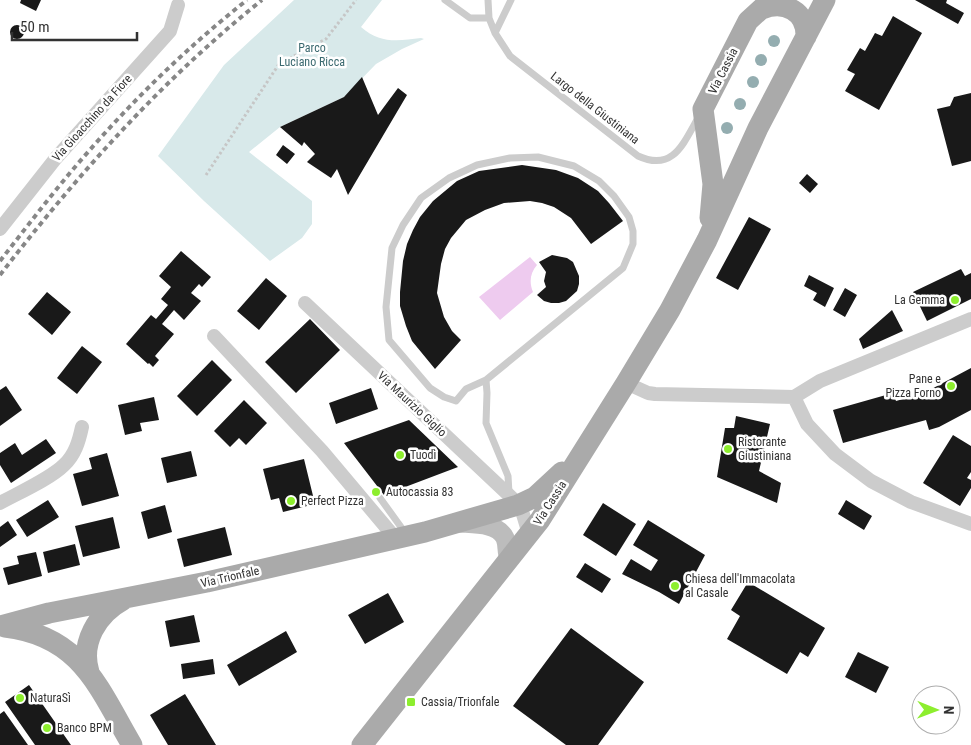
<svg xmlns="http://www.w3.org/2000/svg" width="971" height="745" viewBox="0 0 971 745" font-family="'Roboto Condensed',sans-serif">
<style>
.green{fill:#d8e9ea}
.water{fill:#eecbef}
.building{fill:#191919}
.lines{fill:none;stroke-linecap:round;stroke-linejoin:round}
.path{stroke:#c6c6c6;stroke-width:3;stroke-dasharray:2.5 2.5;stroke-linecap:butt}
.lane{stroke:#ccc;stroke-width:7}
.street{stroke:#ccc;stroke-width:14}
.secondary{stroke:#bcbcbc;stroke-width:19}
.primary{stroke:#aaa;stroke-width:21}
.rail{stroke:#878787;stroke-width:4;stroke-dasharray:5 4;stroke-linecap:butt}
.tree{fill:#94adb0}
.poi-dot{fill:#8dee2e;stroke:#fff;stroke-width:2}
.labels{text-anchor:middle;dominant-baseline:central;stroke-width:5;stroke-linejoin:round;paint-order:stroke}
.park-label{font-size:12px;fill:#3c6a70;stroke:#fff}
.street-label{font-size:12px;fill:#323232;stroke:#fff}
.poi-label{font-size:12px;fill:#323232;stroke:#fff;text-anchor:start}
</style>
<rect width="100%" height="100%" fill="#fff"/>
<path class="green" d="M294 0H382L361 27C380 44 398 41 421 38L424 39 402 49 376 64 344 97 280 127 249 152 312 201V224L302 238 270 261 204 201 158 156 224 65Z"/>
<path class="water" d="M530 257 537 265C530 273 529 282 533 292L500 320 479 297Z"/>
<path class="building" d="M21 0H41L36 11 20 3Z
M915 0H947L946 3 964 13 958 24Z
M893 16 922 33 879 110 845 91 855 74 847 70 860 48 865 51 875 33 882 36Z
M10 32a7 7 0 1 1 14 0a7 7 0 1 1-14 0Z
M362 77 378 115 398 88 407 95 348 195 337 169 331 178 307 162 315 154 304 142 302 146 280 127 344 97Z
M971 93V161L952 166 937 109 950 106 954 97Z
M283 145 295 154 287 164 276 155Z
M522 165 556 170 578 178 598 191 609 203 623 221 591 244 571 218 554 207 542 203 530 201 504 203 485 210 466 220 451 238 445 249 441 264 437 293 444 317 452 331 461 340 435 369 412 341 406 326 400 306V292L403 261 407 244 413 230 420 217 433 201 457 181 479 171Z
M807 174 818 184 810 193 799 183Z
M749 217 771 229 738 290 716 278Z
M181 251 211 277 202 287 199 284 191 293 201 301 184 320 174 310 162 324 174 334 155 356 159 360 153 367 149 363 148 364 126 344 151 315 156 319 168 305 161 299 171 287 159 276Z
M552 255 567 258 573 262 579 276V284L577 291 566 301 559 303H551L544 301 537 295 546 287 544 281 546 272 539 262Z
M961 269 965 276 971 273V299L927 321 913 292Z
M809 275 834 288 825 307 813 300 817 293 804 286Z
M266 278 287 296 259 330 237 311Z
M845 288 857 295 845 317 833 310Z
M47 292 71 312 52 335 28 314Z
M892 310 903 331 863 349 859 339Z
M310 319 340 350 296 393 265 362Z
M82 346 102 362 77 394 57 378Z
M212 360 232 380 197 416 177 396Z
M971 368V410L939 427 929 430 926 420 843 443 833 410 893 393 896 401 924 393Z
M6 386 22 410 0 426V390Z
M371 388 378 409 336 424 329 403Z
M154 397 159 420 140 423 142 431 125 435 118 405Z
M244 400 267 423 246 445 239 438 230 447 214 431Z
M736 416 770 424 759 471 781 483 777 503 717 477 725 428H734Z
M409 420 458 467 384 495 344 443Z
M953 435 971 446V472L967 478 971 480V488L960 506 923 483Z
M46 439 56 453 11 483 0 465V453L15 443 22 455Z
M191 451 197 476 167 483 161 458Z
M107 453 119 496 82 506 73 474 92 469 89 458Z
M304 459 315 504 283 512 279 498 271 500 263 469Z
M48 500 59 517 27 537 16 520Z
M846 500 872 516 864 530 838 514Z
M603 503 636 524 616 556 583 535Z
M165 505 172 532 148 539 141 512Z
M113 517 120 548 83 557 75 526Z
M648 520 705 555 679 604 659 592 622 574 631 559 651 571 658 560 633 545Z
M8 521 17 535 0 547V527Z
M225 527 232 555 184 567 177 539Z
M75 544 80 565 48 573 43 552Z
M36 552 42 576 8 585 3 568 19 564 17 556Z
M585 563 611 579 602 593 576 577Z
M748 582 825 628 808 657 800 652 787 674 727 639 740 616 731 610Z
M388 593 404 622 365 644 348 615Z
M194 615 200 642 170 647 165 621Z
M571 628 644 682 598 745H566L513 706Z
M286 631 297 652 239 686 227 665Z
M858 652 889 667 876 693 845 677Z
M213 659 215 674 183 679 181 664Z
M29 685 71 745H35L5 702Z
M185 694 216 745H168L150 715Z
M4 711 28 745H0V714Z"/>
<g class="lines">
<path class="path" d="M206 175 279 64 326 39 356 0"/>
<path class="lane" d="M445 0 470 18H489
M488 0 489 18 495 33 510 56 638 156C673 172 683 144 698 118
M495 33 511 0
M486 380 466 389 456 401 444 397 430 388 389 340 386 307 392 248 403 225 421 198 449 178 477 165 510 158 538 157 574 166 599 181 614 196 629 217 633 231V244L623 268 486 380 487 393 486 423 508 476 509 493
M380 498 406 534"/>
<path class="street" d="M0 229 56 158 170 31 178 5
M305 303 512 498 522 511 529 534
M214 336 322 451 396 539
M626 383 648 393 655 394 794 397 820 381 971 319
M794 397 807 424 835 454 871 481 911 502 971 524
M0 503C18 493 50 479 64 465 75 455 79 441 82 427"/>
<path class="secondary" d="M460 523C474 524 498 523 505 538 508 545 506 552 509 559"/>
<path class="primary" d="M762 9C784 0 807 11 806 37
M710 218 713 184 703 109 748 21 771 0
M0 626 49 613 207 582 425 532 518 505 535 497 562 472
M5 627C81 636 98 687 132 745
M89 672C80 643 97 614 123 600
M362 745 540 520 626 383 670 310 707 240 758 128 825 0"/>
<path class="rail" d="M0 261C29 224 57 187 88 152 136 97 190 45 247 0
M0 275C78 174 162 80 262 0"/>
</g>
<g class="tree">
<circle cx="774" cy="41" r="6"/>
<circle cx="761" cy="60" r="6"/>
<circle cx="753" cy="82" r="6"/>
<circle cx="740" cy="104" r="6"/>
<circle cx="727" cy="128" r="6"/>
</g>
<g class="poi-dot">
<circle cx="955" cy="300" r="5"/>
<circle cx="951" cy="386" r="5"/>
<circle cx="728" cy="449" r="5"/>
<circle cx="400" cy="455" r="5"/>
<circle cx="376" cy="492" r="5"/>
<circle cx="291" cy="501" r="5"/>
<circle cx="675" cy="586" r="5"/>
<circle cx="20" cy="698" r="5"/>
<rect x="406" y="697" width="10" height="10" rx="2.5"/>
<circle cx="47" cy="728" r="5"/>
</g>
<g class="labels">
<g class="park-label">
<text x="312" y="48">Parco<tspan x="312" dy="14">Luciano Ricca</tspan></text>
</g>
<g class="street-label">
<text transform="translate(723 71) rotate(-63)">Via Cassia</text>
<text transform="translate(595 108) rotate(38)">Largo della Giustiniana</text>
<text transform="translate(92 118) rotate(-48)">Via Gioacchino da Fiore</text>
<text transform="translate(412 404) rotate(43)">Via Maurizio Giglio</text>
<text transform="translate(550 503) rotate(-57)">Via Cassia</text>
<text transform="translate(230 577) rotate(-13)">Via Trionfale</text>
</g>
<g class="poi-label">
<text x="945" y="300" text-anchor="end">La Gemma</text>
<text x="941" y="379" text-anchor="end">Pane e<tspan x="941" dy="14">Pizza Forno</tspan></text>
<text x="738" y="442">Ristorante<tspan x="738" dy="14">Giustiniana</tspan></text>
<text x="410" y="455">Tuodì</text>
<text x="386" y="492">Autocassia 83</text>
<text x="301" y="501">Perfect Pizza</text>
<text x="685" y="579">Chiesa dell'Immacolata<tspan x="685" dy="14">al Casale</tspan></text>
<text x="30" y="698">NaturaSì</text>
<text x="421" y="702">Cassia/Trionfale</text>
<text x="57" y="728">Banco BPM</text>
</g>
</g>
<g transform="translate(936 710) rotate(91)"><circle r="24" fill="#ffffff" stroke="#adadad"/>
<path d="M0-4L9 19L0 12L-9 19Z" fill="#8dee2e"/>
<text y="-8" font-size="14" font-weight="bold" text-anchor="middle" fill="#323232">N</text>
</g>
<path d="M12 32v8h125v-8" fill="none" stroke="#323232" stroke-width="2.5"/>
<text x="20" y="32" font-size="15" fill="#323232" stroke="#ffffff" stroke-width="4" paint-order="stroke">50 m</text>
</svg>
